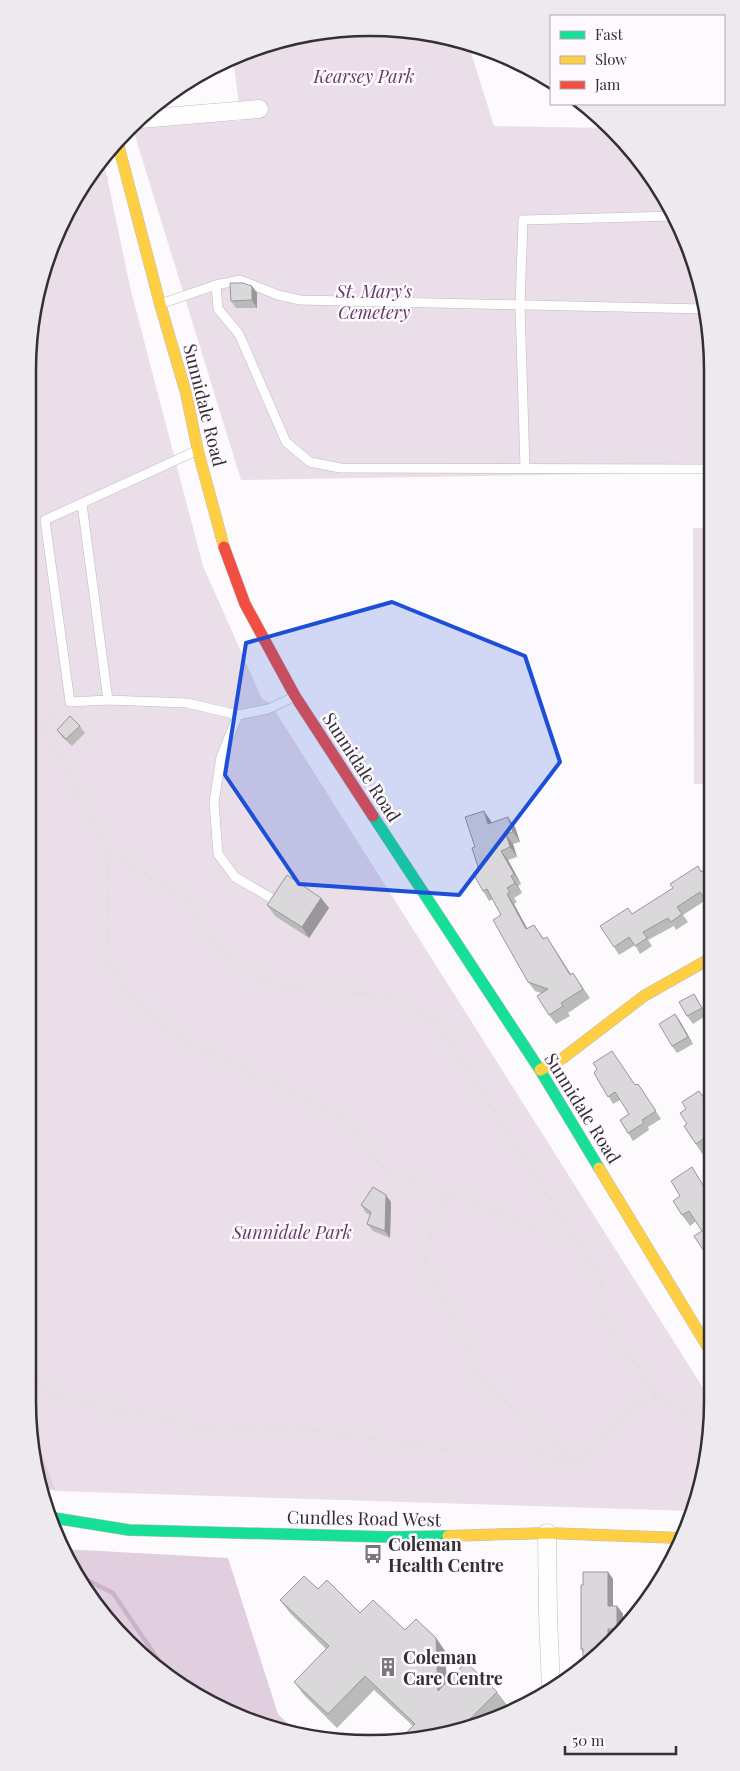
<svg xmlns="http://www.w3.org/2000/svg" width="740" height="1771" viewBox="0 0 740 1771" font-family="'Playfair Display',serif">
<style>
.green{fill:#eadee9}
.forest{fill:#e1cfe0}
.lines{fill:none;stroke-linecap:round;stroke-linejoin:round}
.stream{stroke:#cab4c9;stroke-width:4.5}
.lane-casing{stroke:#bebcbe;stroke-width:10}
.street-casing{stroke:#bebcbe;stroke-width:19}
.fast-casing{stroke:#bebcbe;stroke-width:12}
.slow-casing{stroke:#bebcbe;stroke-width:12}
.jam-casing{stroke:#bebcbe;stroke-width:12}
.path{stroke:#e1e0e1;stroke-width:2.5;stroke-dasharray:4 2.5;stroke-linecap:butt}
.lane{stroke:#fffeff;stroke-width:9}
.street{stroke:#fffeff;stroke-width:18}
.fast{stroke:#16e098;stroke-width:11}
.slow{stroke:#ffcf43;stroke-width:11}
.jam{stroke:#f24e42;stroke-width:11}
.wall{fill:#bbbabb}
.shaded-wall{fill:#999799}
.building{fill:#dad8da;stroke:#999799}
.marked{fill:#1d4ed8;fill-opacity:0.2;stroke:#1d4ed8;stroke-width:4;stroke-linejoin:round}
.labels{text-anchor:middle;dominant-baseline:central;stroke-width:5;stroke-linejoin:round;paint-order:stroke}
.park-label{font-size:18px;font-style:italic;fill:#663c65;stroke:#fef9fe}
.street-label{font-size:18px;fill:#323032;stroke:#fef9fe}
.poi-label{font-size:18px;font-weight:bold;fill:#323032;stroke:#fef9fe;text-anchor:start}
.rim{fill:none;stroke:#323032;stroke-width:2.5}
</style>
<rect width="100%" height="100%" fill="#fdfafd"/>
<path class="green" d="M347 28 414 30 468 43 494 126 608 128 628 144 677 219 710 325V472L241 480 132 126 141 118 241 121 233 58 281 39Z
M103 158 131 291 203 566 262 699 270 703 712 1402 694 1511 56 1491 42 1454 34 1442 28 1401V370L46 260 73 199Z
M693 528H710L711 784H694Z"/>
<path class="forest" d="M34 1442 42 1454 56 1491 42 1487Z
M63 1549 228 1558 278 1714 299 1735 260 1725 199 1698 112 1627 73 1572Z"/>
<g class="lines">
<path class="stream" d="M75 1574 113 1593 165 1670"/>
<g class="lane-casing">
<path id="lane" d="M216 285 218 309 239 334 286 442 310 462 340 468 710 469
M160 304 216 285 240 280 278 295 300 300 705 309
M196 451 45 520 70 702 108 700 187 703 238 715
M525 468 520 305 523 220 675 216
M82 504 108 700
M276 901 235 877 218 854 214 802 221 757 238 715 268 709 294 697"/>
</g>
<g class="street-casing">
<path id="street" d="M140 119 259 109
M547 1533 548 1614 551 1690"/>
</g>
<g class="fast-casing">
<path id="fast" d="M373 816 540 1070 599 1168
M48 1517 129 1530 389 1537 448 1536"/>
</g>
<g class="slow-casing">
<path id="slow" d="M117 140 160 304 186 393 198 451 224 547
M540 1070 563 1058 644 996 711 958
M599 1168 712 1354
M448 1536 547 1533 680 1538"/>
</g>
<g class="jam-casing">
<path id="jam" d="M224 547 245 604 295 696 373 816"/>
</g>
<path class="path" d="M93 172 108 178
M62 710 43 726 107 850 185 899 223 955 253 975 295 990 375 994 408 1004 439 1025 601 1279 600 1311 658 1398
M107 850 109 965 126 993 177 1037 349 1120 365 1148 389 1174 449 1196
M572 1233 554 1235 467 1200 449 1196 432 1224 429 1244 424 1265 464 1340 476 1375 573 1461
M28 1366 50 1394 190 1426 305 1429 436 1449 531 1448 549 1459 574 1462 595 1450 616 1424 640 1403 658 1398 692 1415 708 1429"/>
<use href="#lane" class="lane"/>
<use href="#street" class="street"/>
<use href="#fast" class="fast"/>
<use href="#slow" class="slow"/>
<use href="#jam" class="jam"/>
</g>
<path class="wall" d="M196 77V83H185Z
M252 286 257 293V308H236L231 301Z
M28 601 31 606 37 650 30 651 32 668 28 669Z
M80 726 85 733 72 746 62 737 57 730Z
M491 821V822L515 827 520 842 513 844 517 857 508 860 521 884 518 886 522 893 514 898 517 902 514 904 527 929 534 925 544 939 553 946 571 974 573 973 590 998 568 1013 570 1016 556 1024 549 1015 541 993 535 991 528 982 501 915 493 899 489 901 483 891 475 847Z
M711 865V908L706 900 683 915 688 922 676 930 674 926 648 940 652 946 640 954 635 945 619 955 614 947 632 914Z
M321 898 329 908 309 938 275 916 267 905Z
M694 994 707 1015 693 1024 687 1016Z
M675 1014 693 1044 677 1053 672 1046Z
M594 1073 635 1085 638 1084 661 1119 648 1127 649 1130 633 1141 620 1120 629 1114 620 1100 613 1104Z
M712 1109V1149L703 1155 684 1126Z
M699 1177 702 1231 696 1221 690 1226 682 1215 680 1196Z
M391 1202 390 1238 373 1231 367 1224 370 1215 366 1213 361 1205Z
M608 1572 613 1579V1606H617L623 1614V1630L616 1637H614L583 1652 581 1649Z
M318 1589 360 1613 405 1630 436 1638 445 1651 447 1682 497 1692 507 1705 498 1714 437 1737 413 1726 374 1690 337 1728 304 1695 294 1682 326 1649 290 1613 280 1600Z"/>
<path class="shaded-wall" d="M196 77V83L193 79Z
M252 286 257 293V308L252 300Z
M28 601 31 606 37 650 28 637Z
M28 647 30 651 32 668 28 661Z
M484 811 491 821 495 833 488 824Z
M508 817 515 827 520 842 513 832Z
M506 834 513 844 517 857 510 847Z
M501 851 508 860 521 884 514 874Z
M511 876 518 886 522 893 515 883Z
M507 894 514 904 533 939 526 929Z
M321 898 329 908 309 938 302 927Z
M675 1014 680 1021 693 1044 688 1037Z
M386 1195 391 1202 390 1238 385 1231Z
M608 1572 613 1579V1614L608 1606Z
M617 1606 623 1614V1630L620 1633 617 1629Z
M608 1629 614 1637V1640L608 1645Z
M436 1638 445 1651 448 1704 438 1691Z"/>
<path class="building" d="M230 283H243L252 286V300L231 301Z
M70 716 80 726 66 739 57 730Z
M484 811 488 824 508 817 513 832 506 834 510 847 501 851 514 874 511 876 515 883 507 888 510 892 507 894 526 929 534 925 543 939 547 937 570 975 573 973 583 989 561 1003 563 1006 549 1015 537 996 548 989 528 982 493 920 501 915 487 889 483 891 473 873 479 870 472 848 475 847 465 817Z
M711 865V898L706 901 700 892 677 907 682 914 671 922 668 918 643 932 647 938 635 946 629 937 614 947 600 926 628 908 632 914 673 888 670 884 698 866 701 872Z
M287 875 321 898 302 927 267 905Z
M694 994 702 1008 687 1016 679 1002Z
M675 1014 688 1037 672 1046 659 1024Z
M612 1051 635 1085 638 1084 656 1111 642 1120 644 1123 628 1133 620 1120 629 1114 615 1092 608 1097 594 1073 597 1069 593 1063Z
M699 1091 712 1109 704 1114 712 1126V1133L696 1144 684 1126 687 1124 680 1113 686 1109 682 1102Z
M692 1167 712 1200V1263L694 1236 702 1231 689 1211 682 1215 673 1201 680 1196 671 1181Z
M373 1187 386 1195 385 1231 367 1224 371 1212 361 1205Z
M583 1572H608V1606H617V1629H608V1645L596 1659 583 1668V1649H581V1585H583Z
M304 1576 318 1589 327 1580 360 1613 373 1600 405 1630 416 1619 436 1638 438 1691 466 1662 497 1692 469 1720 473 1723 437 1737 401 1738 415 1724 365 1676 328 1714 294 1682 329 1646 280 1600Z"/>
<path class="marked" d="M392 602 525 656 560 762 459 895 299 884 225 775 246 643Z"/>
<defs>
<g id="bus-bare" transform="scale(1.5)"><path d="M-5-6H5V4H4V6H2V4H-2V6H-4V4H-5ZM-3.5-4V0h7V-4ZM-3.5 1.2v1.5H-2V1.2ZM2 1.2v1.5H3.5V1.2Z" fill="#797779" stroke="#fef9fe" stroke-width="2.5" paint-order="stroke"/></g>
<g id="building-bare" transform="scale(1.5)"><path d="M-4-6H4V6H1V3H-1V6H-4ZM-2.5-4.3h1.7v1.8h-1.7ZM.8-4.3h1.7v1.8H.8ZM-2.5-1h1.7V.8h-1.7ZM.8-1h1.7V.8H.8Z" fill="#797779" stroke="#fef9fe" stroke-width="2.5" paint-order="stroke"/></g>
</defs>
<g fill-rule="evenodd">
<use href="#bus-bare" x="373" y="1554"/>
<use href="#building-bare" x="388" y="1667"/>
</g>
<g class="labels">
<g class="park-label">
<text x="364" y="76">Kearsey Park</text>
<text x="374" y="291">St. Mary's<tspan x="374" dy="21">Cemetery</tspan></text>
<text x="292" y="1232">Sunnidale Park</text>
</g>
<g class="street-label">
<text transform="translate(205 405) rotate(76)">Sunnidale Road</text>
<text transform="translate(362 767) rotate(57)">Sunnidale Road</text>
<text transform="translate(583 1108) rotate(58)">Sunnidale Road</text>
<text transform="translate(364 1518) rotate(1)">Cundles Road West</text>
</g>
<g class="poi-label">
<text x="388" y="1544">Coleman<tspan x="388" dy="21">Health Centre</tspan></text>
<text x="403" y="1657">Coleman<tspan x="403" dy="21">Care Centre</tspan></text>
</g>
</g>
<path d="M0 0H740V1771H0ZM370 36H370A334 334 0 0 1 704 370V1401A334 334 0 0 1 370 1735H370A334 334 0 0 1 36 1401V370A334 334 0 0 1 370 36Z" fill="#eee9ee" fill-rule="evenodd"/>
<path class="rim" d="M370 36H370A334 334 0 0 1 704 370V1401A334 334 0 0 1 370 1735H370A334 334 0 0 1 36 1401V370A334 334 0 0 1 370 36Z"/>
<rect x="550" y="15" width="175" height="90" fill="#fef9fe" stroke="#aca9ac"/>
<rect x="560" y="31" width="25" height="8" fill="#16e098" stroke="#aca9ac"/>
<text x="595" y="40" font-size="15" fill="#323032">Fast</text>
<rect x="560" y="56" width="25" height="8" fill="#ffcf43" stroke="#aca9ac"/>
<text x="595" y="65" font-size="15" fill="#323032">Slow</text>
<rect x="560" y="81" width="25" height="8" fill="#f24e42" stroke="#aca9ac"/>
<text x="595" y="90" font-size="15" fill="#323032">Jam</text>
<path d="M565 1746v8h111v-8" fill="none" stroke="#323032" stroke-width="2.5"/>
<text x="572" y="1746" font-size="15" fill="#323032" stroke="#fef9fe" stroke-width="4" paint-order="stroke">50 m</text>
</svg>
